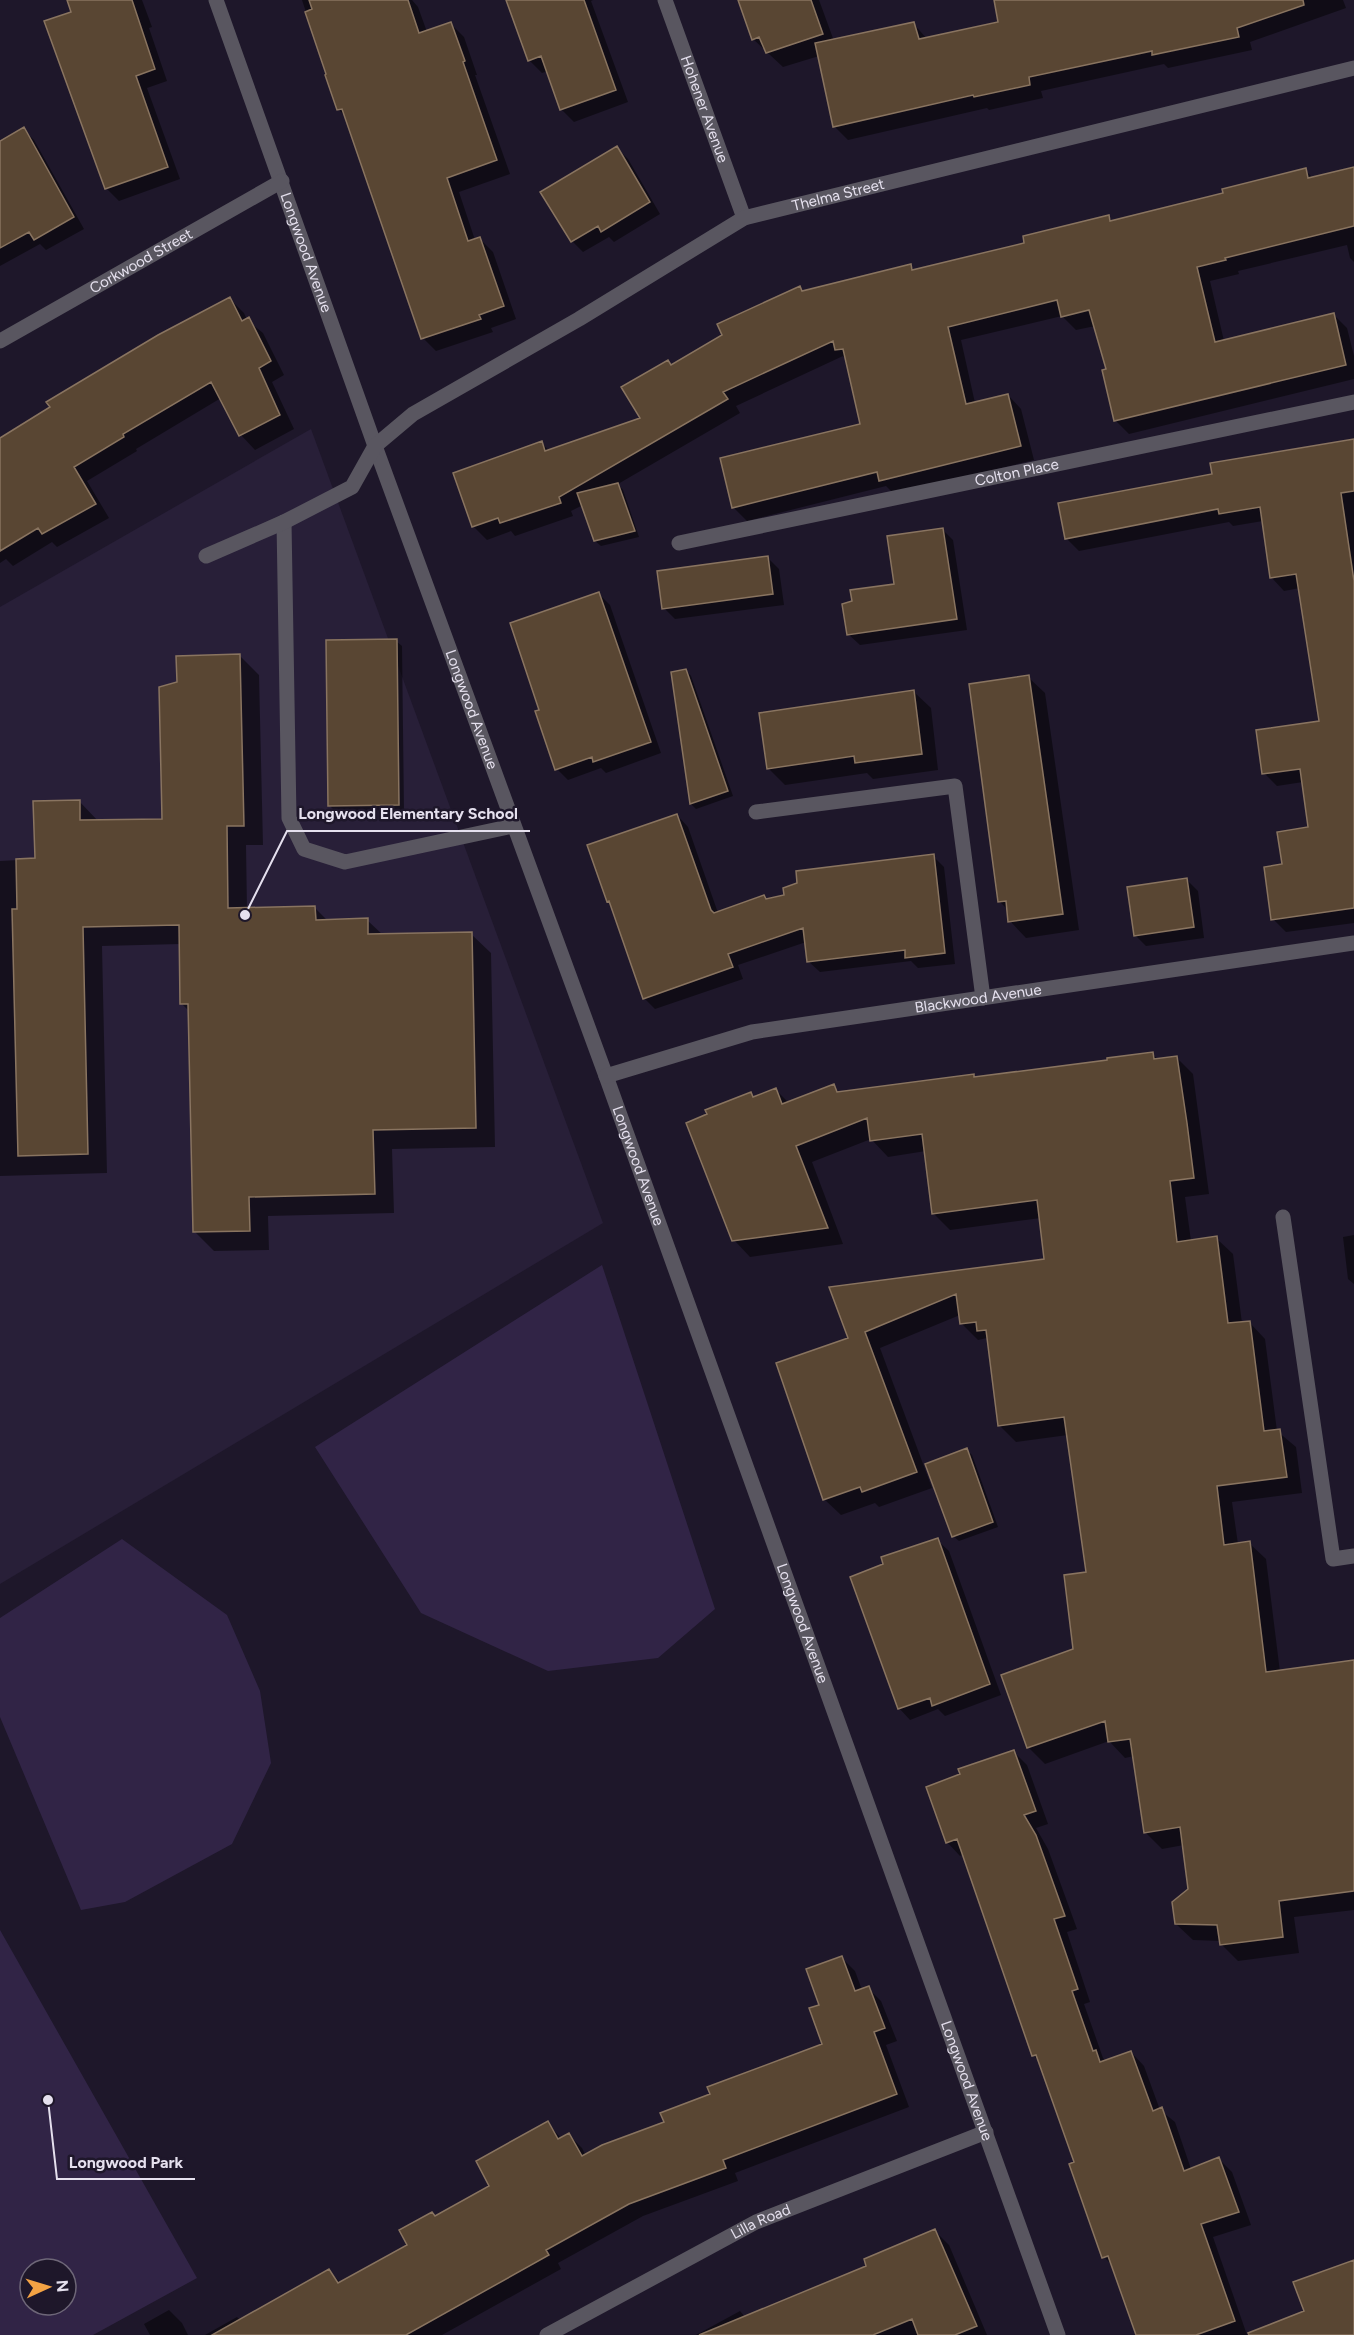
<svg xmlns="http://www.w3.org/2000/svg" width="1354" height="2335" viewBox="0 0 1354 2335" font-family="Figtree,sans-serif">
<style>
.built{fill:#281f38}
.green{fill:#312446;fill-rule:evenodd}
.shadow{fill:#0007}
.building{fill:#594633;stroke:#897460;stroke-width:1.5}
.lines{fill:none;stroke-linecap:round;stroke-linejoin:round}
.minor{stroke:#595660;stroke-width:15}
.labels{text-anchor:middle;dominant-baseline:central;stroke-width:5;stroke-linejoin:round;paint-order:stroke}
.street-label{font-size:15px;fill:#e5e0ee;stroke:#1e172a}
.leader{fill:none;stroke:#e5e0ee;stroke-width:2}
.callout-dot{fill:#e5e0ee;stroke:#1e172a;stroke-width:2}
.callout-label{font-size:16px;text-anchor:middle;font-weight:bold;fill:#e5e0ee;stroke:#1e172a;stroke-width:5;stroke-linejoin:round;paint-order:stroke}
</style>
<rect width="100%" height="100%" fill="#1e172a"/>
<path class="built" d="M311 429 603 1223 0 1584V607Z"/>
<path class="green" d="M602 1265 715 1609 658 1658 548 1671 421 1613 315 1447Z
M122 1539 227 1615 260 1691 271 1763 232 1844 125 1902 81 1910 0 1717V1618Z
M0 1930 197 2278 93 2335H0ZM30 2269H66V2305H30Z"/>
<path class="shadow" d="M68 0H142L152 27 149 28 167 81 147 88 180 179 119 201 107 189 46 22 73 12Z
M302 0H412L418 7 427 32 451 24 464 37 477 75H475L510 174 459 192 475 240 480 239 493 252 516 319 491 328 493 332 436 351 423 338 346 117 338 109Z
M519 0H593L591 1 628 102 574 122 561 109 548 71 542 73 529 60Z
M740 0H819L834 41 913 23 927 39 1091 0H1343L1346 8 1250 42 1252 50 1168 68 1164 64 1041 91 1043 98 989 110 987 108 848 140 834 126 819 56 783 67 753 39Z
M23 129 34 140 84 229 46 250 40 244 0 266V143Z
M617 148 628 159 660 214 614 242 609 237 583 252 572 241Z
M1354 168V262L1350 258 1347 245 1238 271 1239 274 1210 281 1224 341 1334 315 1347 328 1354 356V379L1129 434 1115 420 1108 370 1095 326 1076 330 1062 316 961 340 975 403 1008 395 1021 409 1034 460 894 494 886 486 747 521 733 507 862 425 847 360 843 356 736 406 740 413 618 484 623 490 639 537 601 546 595 541 583 505 571 511 573 516 515 536 511 531 487 540 473 526 542 443 549 451 642 419 668 361 672 366 799 288 804 292 910 266 915 271 1026 244 1108 217 1113 222 1225 194 1305 170 1313 178Z
M229 298 244 313 247 320 263 333 284 375 272 382 294 429 255 450 241 435 221 398 136 449 137 451 87 481 109 518 57 547 52 542 13 566 6 559 0 563V438Z
M1354 440V923L1286 932 1273 919 1284 865 1310 829 1303 782 1277 786 1264 773 1320 722 1300 588 1284 591 1271 577 1263 521 1233 526 1229 522 1079 551 1066 538 1213 475Z
M942 529 953 540 967 630 860 645 848 634 854 602 896 585Z
M768 558 779 569 784 605 675 619 664 608Z
M599 594 610 605 661 753 606 773 601 768 568 780 557 769 541 711Z
M396 641 402 646 404 810 335 811 330 806Z
M240 656 259 675 263 845H246L247 909 315 908 328 921 367 920 383 935 471 934 491 953 495 1147 392 1149 394 1213 268 1216 269 1250 214 1251 195 1232 189 1011 182 1004 181 944 102 946 107 1173 0 1176V861L36 859 79 801 99 822 163 820 178 683Z
M686 670 691 676 733 796 696 809 691 804Z
M1028 677 1045 693 1079 930 1026 938 1010 921 1008 910 1000 902 970 685Z
M914 692 931 708 938 770 873 779 867 773 785 785 768 768Z
M677 815 688 827 718 913 764 897 767 900 786 896 933 856 944 867 955 964 918 968 911 961 820 972 808 961 806 942 738 965 743 979 655 1009 644 998 589 846Z
M1187 880 1198 891 1204 938 1146 946 1135 935Z
M1152 1054 1159 1060 1177 1058 1193 1074 1209 1194 1185 1197 1191 1241 1216 1238 1233 1254 1242 1323 1249 1322 1265 1339 1277 1431 1296 1447 1302 1493 1232 1502 1238 1544 1249 1543 1266 1559 1280 1672 1354 1745V1910L1294 1917 1299 1953 1238 1961 1221 1944V1941L1193 1940 1176 1924 1190 1889 1184 1845 1162 1849 1145 1832 1134 1756 1125 1758 1109 1741 1045 1764 1029 1748 1003 1676 1075 1650 1087 1574 1068 1435 1016 1442 999 1425 987 1338 978 1340 961 1323 960 1315 880 1348 932 1488 879 1507 875 1503 841 1515 824 1499 850 1338 831 1288 1046 1260 1041 1218 950 1230 934 1214 926 1151 888 1157 871 1139 812 1162 843 1244 750 1257 734 1240 751 1094 754 1098 775 1089 789 1103 833 1086 840 1093 973 1075 976 1078 1109 1061Z
M1354 1235V1284L1348 1279 1343 1237Z
M967 1450 972 1455 998 1527 959 1541 953 1536Z
M937 1540 949 1551 1001 1695 945 1716 938 1709 910 1720 899 1708 885 1565Z
M1013 1751 1027 1765 1048 1824 1036 1828 1048 1849 1077 1929 1067 1932 1090 2002 1084 2004 1103 2058 1106 2061 1131 2052 1144 2066 1160 2110 1175 2122 1191 2169 1219 2159 1232 2172 1251 2225 1213 2237 1247 2335 1305 2312 1354 2267V2335H1138L1114 2267 1104 2257 1076 2163 1040 2062 1033 2055 963 1854 960 1856 947 1842Z
M842 1958 855 1971 862 1990 868 1988 881 2001 897 2041 886 2045 909 2107 735 2173 738 2181 643 2216 558 2263 561 2269 442 2335H205L237 2317 241 2321 329 2271 341 2283 409 2245 435 2217 492 2186 547 2123 562 2139 569 2135 582 2148 586 2156 665 2123 712 2095 824 2045 821 2005Z
M935 2231 949 2245 987 2335H696L740 2311 745 2317 868 2267Z
M169 2310 182 2323 188 2335H150L144 2324Z"/>
<path class="building" d="M67 0H132L155 69 136 76 168 167 105 189 44 21 71 12Z
M309 0H408L419 33 451 22 465 61 463 62 497 160 447 178 468 241 480 237 504 306 479 315 481 319 421 339 342 109 337 110 325 75 326 74 305 12 312 9Z
M506 0H584L616 90 560 110 541 56 528 61Z
M738 0H811L823 34 766 53 759 37 752 40Z
M994 0H1303L1304 5 1237 28 1239 37 1152 55V51L1029 77 1030 85 974 97 973 95 833 127 815 43 914 22 919 39 998 22Z
M24 127 74 217 34 240 29 232 0 248V141Z
M617 146 650 202 601 232 598 226 571 242 540 192Z
M1354 167V226L1225 258 1226 260 1197 267 1215 342 1334 313 1346 365 1114 421 1102 370 1106 369 1089 310 1061 317 1057 300 948 327 966 404 1008 394 1021 446 879 481 877 472 732 508 720 458 860 424 843 349 835 350 833 341 723 392 728 399 559 497 561 503 500 523 498 518 472 527 453 473 542 441 545 451 640 418 621 387 668 360 671 365 722 335 717 324 800 286 802 291 911 264 912 270 1024 243 1023 236 1109 215 1110 221 1223 193 1222 189 1306 168 1308 178Z
M230 297 242 321 249 317 271 361 259 368 280 415 239 436 211 382 123 434 124 437 74 467 96 504 42 534 38 528 0 551V438L50 407 46 402 158 335Z
M1354 439V491L1341 493 1354 581V908L1271 920 1264 867 1282 864 1277 832 1308 827 1300 769 1262 774 1256 730 1319 721 1296 574 1270 578 1260 507 1219 514 1218 509 1065 539 1058 503 1212 474 1210 463Z
M618 483 635 531 594 541 577 493Z
M943 528 957 619 847 635 842 604 852 601 850 590 894 584 887 536Z
M768 556 773 594 662 609 657 571Z
M599 592 651 742 593 762 592 757 555 770 535 711 539 710 510 623Z
M397 639 399 805 328 806 326 640Z
M240 654 244 826H227L228 908 315 906 316 920 368 918V934L472 932 476 1128 373 1130 375 1194 249 1197 250 1231 193 1232 188 1004H180L179 925 83 927 88 1154 18 1156 12 909H17L16 859 35 858 33 801 80 800V820L162 819 159 687 177 682 176 656Z
M686 669 728 791 690 804 671 672Z
M1029 675 1063 914 1008 922 1006 901 998 902 969 684Z
M914 690 922 754 855 763 854 756 767 769 759 713Z
M677 814 711 910 714 913 764 895 766 899 784 895 783 888 797 883 796 871 934 854 945 953 905 958V950L807 962 803 928 728 954 733 967 643 999 609 901 607 902 587 845Z
M1187 878 1194 927 1134 936 1127 887Z
M1153 1052 1154 1059 1177 1056 1187 1123 1194 1178 1170 1181 1177 1242 1217 1236 1228 1323 1250 1321 1264 1431 1280 1429 1287 1477 1217 1486 1224 1545 1250 1541 1266 1672 1354 1660V1891L1279 1901 1283 1937 1220 1945 1217 1925 1175 1924 1172 1902 1188 1889 1180 1827 1144 1833 1130 1739 1108 1742 1105 1721 1027 1748 1001 1675 1073 1649 1064 1575 1086 1572 1064 1417 998 1426 986 1330 977 1331 976 1322 960 1324 956 1294 865 1332 917 1472 862 1492 860 1487 823 1500 776 1363 848 1338 829 1287 1044 1259 1037 1200 932 1214 922 1134 870 1141 867 1118 796 1146 828 1228 732 1241 686 1123 707 1114 705 1110 751 1092 753 1097 776 1088 782 1104 834 1084 837 1092 974 1074V1077L1107 1060V1058Z
M967 1448 993 1522 952 1537 925 1464Z
M938 1538 990 1684 932 1706 930 1698 898 1709 850 1577 883 1564 881 1557Z
M1014 1750 1036 1811 1024 1815 1036 1835 1065 1916 1054 1919 1078 1989 1072 1991 1093 2051 1096 2050 1100 2062 1131 2051 1153 2111 1162 2107 1184 2171 1219 2157 1239 2212 1201 2224 1235 2321 1196 2335H1136L1108 2256 1102 2258 1069 2164 1074 2162 1036 2055 1032 2056 957 1839 946 1843 926 1787 960 1774 958 1769Z
M842 1956 855 1991 869 1986 885 2028 874 2032 897 2094 723 2160 726 2168 629 2204 546 2250 549 2255 406 2335H212L329 2269 338 2283 407 2245 399 2230 432 2212 435 2216 489 2186 476 2161 548 2121 558 2139 569 2133 582 2156 602 2145 664 2122 660 2113 710 2094 707 2087 822 2044 809 2008 819 2005 806 1969Z
M935 2229 977 2326 955 2335H918L912 2319 873 2335H699L866 2266 864 2259Z
M1354 2260V2335H1249L1248 2333 1304 2311 1293 2282Z"/>
<g class="lines">
<g class="minor">
<path id="s1" d="M216 0 375 446 606 1076 1058 2335"/>
<path id="s2" d="M665 0 744 218"/>
<path id="s3" d="M0 341 282 181"/>
<path d="M284 522 289 818 304 849 345 862 513 826"/>
<path id="s4" d="M679 543 1354 402"/>
<path id="s5" d="M206 556 284 522 352 487 375 446 413 414 579 319 744 218 1354 68"/>
<path d="M756 812 955 786 983 998"/>
<path id="s6" d="M606 1076 752 1032 1354 943"/>
<path d="M1283 1217 1333 1559 1354 1556"/>
<path id="s7" d="M547 2335 756 2222 986 2132"/>
</g>
</g>
<g class="labels">
<g class="street-label">
<text stroke="none"><textPath href="#s2" startOffset="116">Hohener Avenue</textPath></text>
<text stroke="none"><textPath href="#s5" startOffset="740">Thelma Street</textPath></text>
<text stroke="none"><textPath href="#s1" startOffset="268">Longwood Avenue</textPath></text>
<text stroke="none"><textPath href="#s3" startOffset="162">Corkwood Street</textPath></text>
<text stroke="none"><textPath href="#s4" startOffset="345">Colton Place</textPath></text>
<text stroke="none"><textPath href="#s1" startOffset="754">Longwood Avenue</textPath></text>
<text stroke="none"><textPath href="#s6" startOffset="381">Blackwood Avenue</textPath></text>
<text stroke="none"><textPath href="#s1" startOffset="1240">Longwood Avenue</textPath></text>
<text stroke="none"><textPath href="#s1" startOffset="1726">Longwood Avenue</textPath></text>
<text stroke="none"><textPath href="#s1" startOffset="2212">Longwood Avenue</textPath></text>
<text stroke="none"><textPath href="#s7" startOffset="242">Lilla Road</textPath></text>
</g>
</g>
<path class="leader" d="M245 915L287 831H530M48 2100L57 2179H195"/>
<g class="callout-dot">
<circle cx="245" cy="915" r="6"/>
<circle cx="48" cy="2100" r="6"/>
</g>
<g class="callout-label">
<text x="408" y="819">Longwood Elementary School</text>
<text x="126" y="2168">Longwood Park</text>
</g>
<g transform="translate(48 2287) rotate(86)"><circle r="28" fill="#1e172a" stroke="#6e6778" stroke-width="1.5"/>
<path d="M0-4.5L10 22L0 15L-10 22Z" fill="#f4a344"/>
<text y="-9" font-size="16" font-weight="bold" text-anchor="middle" fill="#e5e0ee">N</text>
</g>
</svg>
